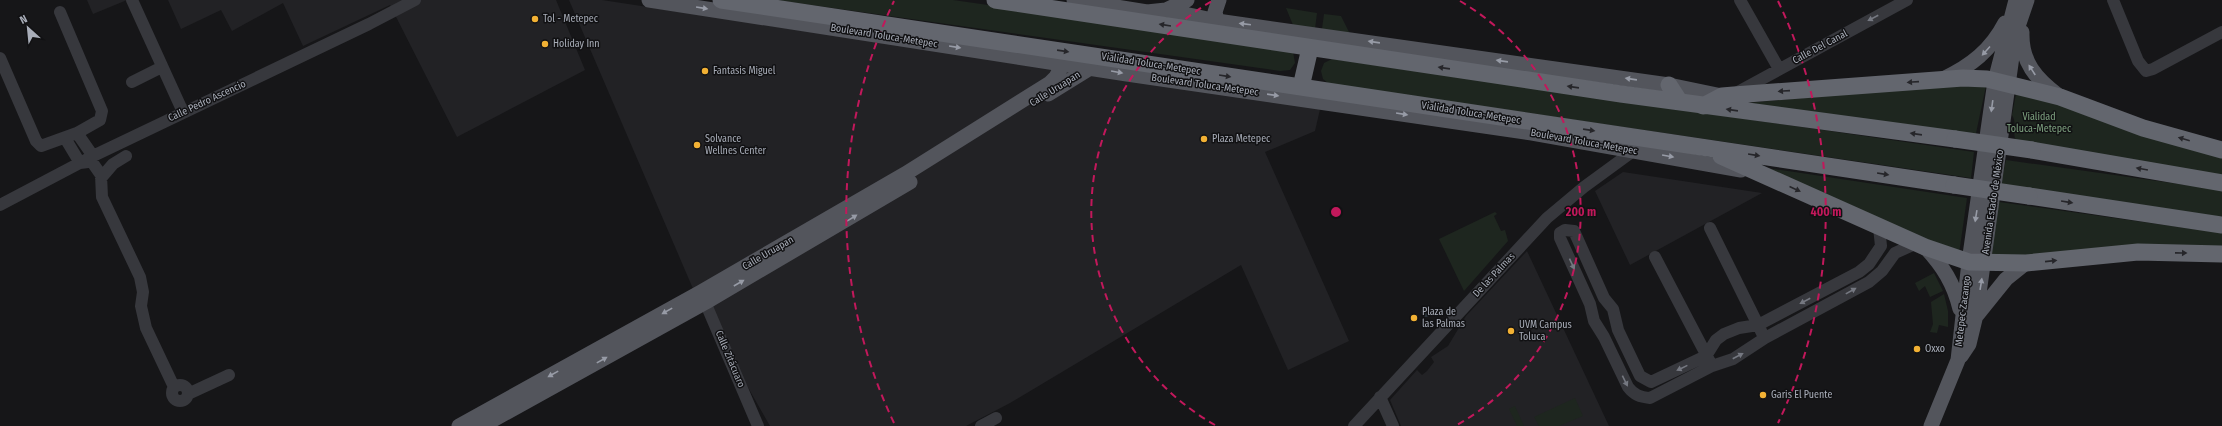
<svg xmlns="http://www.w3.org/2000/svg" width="2222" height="426" viewBox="0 0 2222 426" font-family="'Fira Sans Condensed',sans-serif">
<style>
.built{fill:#222225}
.green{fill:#1e261f}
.water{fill:#2c353c}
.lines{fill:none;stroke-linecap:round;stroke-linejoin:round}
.minor{stroke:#37383d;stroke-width:12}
.major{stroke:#53555c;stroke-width:15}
.highway{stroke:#63666e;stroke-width:17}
.highway-bridge{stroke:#63666e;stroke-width:17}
.oneway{fill:#979ba6}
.oneway2{fill:#757881}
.oneway3{fill:#26262a}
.ring{fill:none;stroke:#c2185b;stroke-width:2;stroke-dasharray:7 5}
.poi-dot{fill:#f2b134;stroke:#111113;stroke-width:1.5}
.labels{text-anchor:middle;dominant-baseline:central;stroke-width:3;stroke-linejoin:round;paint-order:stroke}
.poi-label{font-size:10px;fill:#a8adb8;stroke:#111113;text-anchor:start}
.street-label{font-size:10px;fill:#a8adb8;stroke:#111113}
.park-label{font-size:10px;fill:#7fa381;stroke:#111113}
.centre{fill:#c2185b;stroke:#111113;stroke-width:2}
.ring-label{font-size:12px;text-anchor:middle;font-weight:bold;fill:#c2185b;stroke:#111113;stroke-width:3;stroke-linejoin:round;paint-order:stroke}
</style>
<rect width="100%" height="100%" fill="#161618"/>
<path class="built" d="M87 0H127L93 14Z
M168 0H556L585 70 457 137 390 5 303 46 283 3 232 31 221 10 181 29Z
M569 0H602L1104 77 1321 105 1315 131 1265 152 1349 341 1288 370 1241 265 1010 403 966 426H770L697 298Z
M1623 172 1762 193 1630 265 1595 191Z
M1527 251 1609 426H1401L1390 400 1417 370 1422 375 1427 371 1434 362 1431 357 1448 346 1466 316Z"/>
<path class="green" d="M776 0H953L1284 47 1293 52 1295 63 1290 70 1280 71Z
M1286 8 1317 13 1315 29 1293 25Z
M1324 14 1341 16 1350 34 1322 29Z
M1332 59 1974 152 1971 178 1329 84 1323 79 1321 71 1324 63Z
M1966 83 1986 86 1975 138 1736 104Z
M2016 94 2045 99 2222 158V175L2017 143C2011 134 2018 124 2012 115Z
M2006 160 2222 190V217L2001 184Z
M1754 166 1967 198 1959 254Z
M1999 202 2222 233V246L2032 256 1988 255Z
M1495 212 1497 214 1494 216 1501 231 1505 230 1508 241 1464 291 1439 239Z
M1934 273 1943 291 1930 297 1925 286 1919 291 1915 283Z
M1944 294 1948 311V327L1939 325 1937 333 1930 332 1933 324 1931 302Z
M1575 398 1583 416 1559 426H1539L1534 417Z
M1515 406 1524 426H1517L1509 409Z"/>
<path class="water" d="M1421 312a5 5 0 1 1 10 0a5 5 0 1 1-10 0Z"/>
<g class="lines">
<path class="minor" d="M132 0 183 112
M1740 0 1779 69
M2113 0 2138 61 2146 71 2153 69 2222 32
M0 58 36 141 41 146 77 133 100 120 102 111 60 12
M132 82 162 67
M1736 93 1907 0
M77 133 93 156 92 162
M65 138 80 163 88 162
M92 162 101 175 102 197 140 277 143 292 141 306 146 328 174 387
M101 178 113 164 126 156
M0 205 93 156 369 24 415 0
M1879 227 1881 246 1869 264 1859 272 1758 325 1739 328 1724 334 1716 340 1706 356 1651 382 1640 376 1618 330 1613 309 1604 298 1574 231 1565 230 1560 233V238L1590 304 1594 321 1604 337 1628 387C1634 395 1640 397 1650 398L1712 366 1733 359 1765 338 1869 282 1882 271 1895 253 1917 243
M1710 228 1762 333
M1655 257 1709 360
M702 295 758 426
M172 393a8 8 0 1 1 16 0a8 8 0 1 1-16 0Z
M188 394 229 375
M1380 397 1393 426
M981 426 996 418
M1354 426 1547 218 1584 187 1636 149"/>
<path class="major" d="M649 0 1127 74 1532 133 1741 170
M1074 0 1147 12 1166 10 1217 21 1669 85 1722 96
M1166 10 1187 0
M1217 21 1215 12 1219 0
M2022 32C2021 62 2036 79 2059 96
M1943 79C1971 66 1991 50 2005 23
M1048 94 1090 68
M1925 247C1943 266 1954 284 1960 309
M1977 315 2006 279 2026 263
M1961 356 1969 344 1976 315 2015 35 2027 0
M459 426 701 292 905 174 1050 83 1056 77 1063 64
M482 426 706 302 910 182
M1931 426 1958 360 1969 262 1995 81 2016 0"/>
<path class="highway" d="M721 0 1954 185
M995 0 1621 94 1955 139
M1669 85 1680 102
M1301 87 1310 48
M1703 106 1722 96 1734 95 1963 78 1987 79 2060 97 2143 128 2222 150
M2032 150 2222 183
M1721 156 1925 247 1969 262 2026 263 2138 252 2222 254
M2029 196 2222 225"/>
<path class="highway-bridge" d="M1955 139 2032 150
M1954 185 2029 196"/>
</g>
<defs><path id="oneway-solid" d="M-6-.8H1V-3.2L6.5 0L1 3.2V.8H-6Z"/></defs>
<g class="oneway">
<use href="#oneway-solid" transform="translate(702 8) rotate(9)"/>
<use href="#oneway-solid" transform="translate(1245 24) rotate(-173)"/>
<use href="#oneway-solid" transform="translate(1374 42) rotate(-172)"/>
<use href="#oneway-solid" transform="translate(955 47) rotate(9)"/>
<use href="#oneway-solid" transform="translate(1986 51) rotate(132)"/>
<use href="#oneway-solid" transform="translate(1502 61) rotate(-172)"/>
<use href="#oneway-solid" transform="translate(2032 70) rotate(-123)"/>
<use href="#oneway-solid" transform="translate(1117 72) rotate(10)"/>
<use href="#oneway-solid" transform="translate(1631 79) rotate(-172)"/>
<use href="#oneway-solid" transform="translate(1273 95) rotate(8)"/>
<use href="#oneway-solid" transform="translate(1992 106) rotate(98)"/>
<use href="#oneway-solid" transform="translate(1402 114) rotate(9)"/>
<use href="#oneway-solid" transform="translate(1668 156) rotate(10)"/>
<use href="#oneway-solid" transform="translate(1976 216) rotate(99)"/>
<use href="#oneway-solid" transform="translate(852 218) rotate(-32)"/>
<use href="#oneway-solid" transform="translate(739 283) rotate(-30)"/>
<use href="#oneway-solid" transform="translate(1981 284) rotate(-81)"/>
<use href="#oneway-solid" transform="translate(667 311) rotate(151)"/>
<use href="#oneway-solid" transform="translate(602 360) rotate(-29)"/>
<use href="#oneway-solid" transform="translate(553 374) rotate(151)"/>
</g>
<g class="oneway2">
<use href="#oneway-solid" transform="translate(1873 18) rotate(152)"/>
<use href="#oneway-solid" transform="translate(1572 264) rotate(65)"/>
<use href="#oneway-solid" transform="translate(1851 291) rotate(-29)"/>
<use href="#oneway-solid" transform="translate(1805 301) rotate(152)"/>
<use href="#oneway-solid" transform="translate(1738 356) rotate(-28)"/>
<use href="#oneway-solid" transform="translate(1682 368) rotate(154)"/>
<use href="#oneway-solid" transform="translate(1625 381) rotate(64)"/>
</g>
<g class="oneway3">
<use href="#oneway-solid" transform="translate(1165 25) rotate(-171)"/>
<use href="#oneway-solid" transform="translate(1063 51) rotate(8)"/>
<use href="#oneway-solid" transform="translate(1444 68) rotate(-172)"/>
<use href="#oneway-solid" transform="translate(1225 76) rotate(9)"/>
<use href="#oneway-solid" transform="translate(1913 82) rotate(176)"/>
<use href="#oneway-solid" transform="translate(1573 87) rotate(-172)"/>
<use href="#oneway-solid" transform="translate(1784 91) rotate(176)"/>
<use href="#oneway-solid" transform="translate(1732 110) rotate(-172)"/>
<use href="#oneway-solid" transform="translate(1589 130) rotate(8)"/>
<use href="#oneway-solid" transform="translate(1916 134) rotate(-172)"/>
<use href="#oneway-solid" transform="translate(2184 139) rotate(-164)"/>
<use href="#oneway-solid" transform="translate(1754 155) rotate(9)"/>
<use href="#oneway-solid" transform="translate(2142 169) rotate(-170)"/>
<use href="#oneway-solid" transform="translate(1883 174) rotate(9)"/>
<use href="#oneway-solid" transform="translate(1795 189) rotate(24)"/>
<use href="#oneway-solid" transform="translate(2067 202) rotate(9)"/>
<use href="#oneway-solid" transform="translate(2181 253) rotate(1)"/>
<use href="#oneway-solid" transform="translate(2051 261) rotate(-6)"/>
</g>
<g class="ring">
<path d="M1215 425A245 245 0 0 1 1212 1M1460 1A245 245 0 0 1 1457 425"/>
<path d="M894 423A490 490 0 0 1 894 1M1778 1A490 490 0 0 1 1778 423"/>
</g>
<g class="poi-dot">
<circle cx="535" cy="19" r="4"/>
<circle cx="545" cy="44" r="4"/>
<circle cx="705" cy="71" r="4"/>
<circle cx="1204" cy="139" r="4"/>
<circle cx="697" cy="145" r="4"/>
<circle cx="1414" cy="318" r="4"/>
<circle cx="1511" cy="331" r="4"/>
<circle cx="1917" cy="349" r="4"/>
<circle cx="1763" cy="395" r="4"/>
</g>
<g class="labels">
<g class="poi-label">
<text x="543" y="19">Tol - Metepec</text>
<text x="553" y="44">Holiday Inn</text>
<text x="713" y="71">Fantasis Miguel</text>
<text x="705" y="139">Solvance<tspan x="705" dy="12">Wellnes Center</tspan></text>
<text x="1212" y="139">Plaza Metepec</text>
<text x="1422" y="312">Plaza de<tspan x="1422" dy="12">las Palmas</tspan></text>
<text x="1519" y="325">UVM Campus<tspan x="1519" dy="12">Toluca</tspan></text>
<text x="1925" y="349">Oxxo</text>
<text x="1771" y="395">Garis El Puente</text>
</g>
<g class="street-label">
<text transform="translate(884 36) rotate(9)">Boulevard Toluca-Metepec</text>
<text transform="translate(1820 47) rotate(-28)">Calle Del Canal</text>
<text transform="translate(1151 64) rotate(9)">Vialidad Toluca-Metepec</text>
<text transform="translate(1205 85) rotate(8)">Boulevard Toluca-Metepec</text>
<text transform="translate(1055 89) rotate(-32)">Calle Uruapan</text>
<text transform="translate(207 101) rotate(-25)">Calle Pedro Ascencio</text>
<text transform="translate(1471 113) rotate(9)">Vialidad Toluca-Metepec</text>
<text transform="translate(1584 142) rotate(10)">Boulevard Toluca-Metepec</text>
<text transform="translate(1993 202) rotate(-82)">Avenida Estado de México</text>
<text transform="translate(768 253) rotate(-30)">Calle Uruapan</text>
<text transform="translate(1494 275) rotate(-47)">De las Palmas</text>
<text transform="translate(1963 311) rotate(-83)">Metepec-Zacango</text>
<text transform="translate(730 359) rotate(67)">Calle Zitácuaro</text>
</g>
<g class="park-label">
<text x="2039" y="117">Vialidad<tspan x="2039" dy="12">Toluca-Metepec</tspan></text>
</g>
</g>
<circle cx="1336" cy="212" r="6" class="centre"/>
<g class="ring-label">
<text x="1581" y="216">200 m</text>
<text x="1826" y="216">400 m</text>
</g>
<g transform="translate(28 28) rotate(333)" stroke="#111113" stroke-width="3" paint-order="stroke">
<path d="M0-3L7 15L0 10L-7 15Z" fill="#a8adb8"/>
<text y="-6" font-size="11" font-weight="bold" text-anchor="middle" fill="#a8adb8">N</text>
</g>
</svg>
